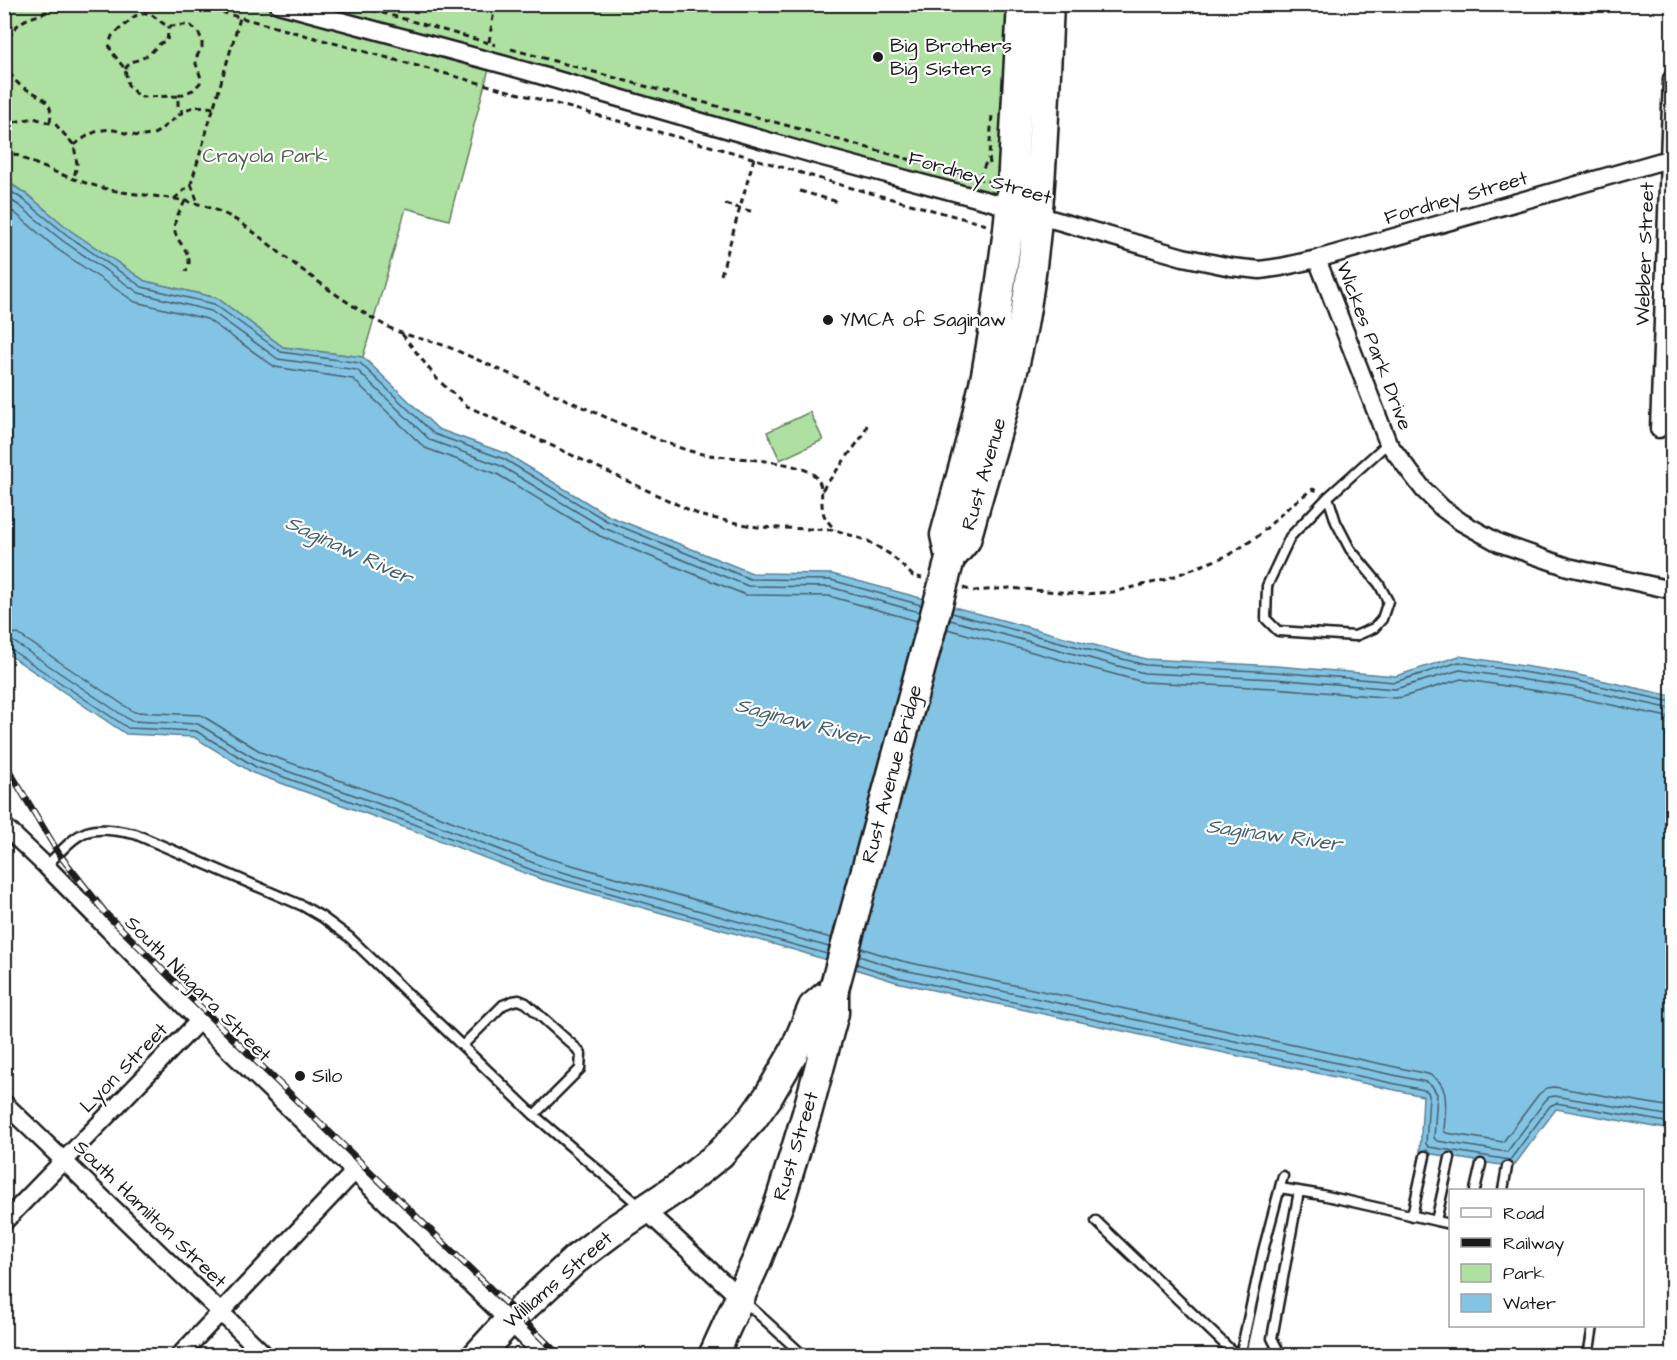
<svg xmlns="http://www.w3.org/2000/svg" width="1677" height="1360" viewBox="0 0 1677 1360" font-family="'Architects Daughter',sans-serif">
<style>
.green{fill:#aee0a1;stroke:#657e5e;stroke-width:1.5}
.water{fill:#83c3e3;stroke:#5a8093;stroke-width:1.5}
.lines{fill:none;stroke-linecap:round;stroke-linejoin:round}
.shore{stroke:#455f6c;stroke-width:1.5}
.service-casing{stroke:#1c1c1c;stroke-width:13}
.minor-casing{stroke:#1c1c1c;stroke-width:21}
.trunk-casing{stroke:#1c1c1c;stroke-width:33}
.path{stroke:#1c1c1c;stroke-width:3;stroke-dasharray:6 4.5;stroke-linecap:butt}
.service{stroke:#fff;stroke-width:8}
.minor{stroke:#fff;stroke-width:16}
.trunk{stroke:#fff;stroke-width:28}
.rail-casing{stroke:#1c1c1c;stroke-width:7}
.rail{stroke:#fff;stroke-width:4.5;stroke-dasharray:14;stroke-linecap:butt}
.trunk-bridge-casing{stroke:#1c1c1c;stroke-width:33;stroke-linecap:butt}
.trunk-bridge{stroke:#fff;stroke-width:28}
.poi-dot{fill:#1c1c1c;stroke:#fff;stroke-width:2}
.labels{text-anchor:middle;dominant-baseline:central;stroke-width:4.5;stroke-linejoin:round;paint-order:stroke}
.poi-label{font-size:20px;fill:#1c1c1c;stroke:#fff;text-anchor:start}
.park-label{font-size:20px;fill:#4f614b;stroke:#fff}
.street-label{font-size:20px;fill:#1c1c1c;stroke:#fff}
.water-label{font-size:21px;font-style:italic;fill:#455f6c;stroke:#fff}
</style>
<rect width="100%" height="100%" fill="#fff"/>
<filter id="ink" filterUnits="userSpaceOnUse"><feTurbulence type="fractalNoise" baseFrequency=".0167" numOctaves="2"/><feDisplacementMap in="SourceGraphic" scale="12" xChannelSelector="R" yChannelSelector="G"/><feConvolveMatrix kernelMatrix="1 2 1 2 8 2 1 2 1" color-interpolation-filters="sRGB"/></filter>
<g filter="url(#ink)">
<path class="green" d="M4 5H1022L1010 208 491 61 449 220 406 208 363 357 283 347 217 298 145 281 71 231 28 195 5 180Z
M810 412 823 440 780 460 767 432Z"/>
<path class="water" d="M4 180 28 195 71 231 145 281 217 298 283 347 363 357 438 429 507 454 609 516 752 573 832 574 1146 659 1276 666 1396 676 1459 656 1574 674 1672 696V1130L1556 1109 1513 1167 1420 1152 1423 1096 896 982 798 951 540 879 420 833 253 773 194 737 126 734 5 652Z"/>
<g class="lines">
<path class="shore" d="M4 187 24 200 67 235 142 287 214 304 281 352 360 363 434 434 504 459 607 521 750 579 831 580 921 605
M4 196 20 206 63 241 139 293 211 311 278 359 357 370 430 440 501 466 604 528 748 586 830 587 919 612
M4 207 15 213 57 249 135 302 207 319 275 367 353 379 425 448 497 474 600 536 746 595 829 596 917 621
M952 613 1145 665 1275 672 1395 682 1459 662 1573 680 1672 702
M950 620 1144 673 1275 679 1395 689 1460 670 1572 687 1672 709
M947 629 1143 682 1274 688 1395 698 1403 697 1461 679 1570 696 1672 718
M4 631 18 634 134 712 201 715 263 753 428 812 547 858 831 938
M4 640 14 642 131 721 198 724 259 761 424 820 544 867 829 947
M4 647 10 649 128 728 196 731 256 767 422 827 542 874 827 954
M861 948 902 961 1428 1074C1452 1083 1445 1110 1444 1131L1446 1133 1503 1142 1539 1094 1547 1088 1554 1087 1672 1107
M859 956 899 969 1426 1082 1432 1086 1437 1094 1434 1138 1437 1141 1507 1152 1545 1101 1549 1097 1555 1096 1672 1116
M857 964 897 977 1424 1090 1428 1092 1429 1096 1426 1144 1429 1147 1510 1160 1550 1106 1556 1103 1672 1123"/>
<g class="service-casing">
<path id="service" d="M1328 497 1336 522 1350 549 1379 584 1388 601 1382 619 1374 628 1355 636 1278 631 1266 619 1267 586 1290 537 1328 497 1388 443
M46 866C82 830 83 824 135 834L303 906 322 917 349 937 534 1115 640 1206
M462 1046 503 1005 513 1001 519 1000 526 1003 576 1048 581 1054 580 1069 534 1115
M1280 1188 1322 1195 1450 1224
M1475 1190 1481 1164
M1503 1190 1507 1167
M1412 1216 1425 1156
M1096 1221 1237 1356
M1436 1221 1450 1158
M743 1300 804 1356
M1240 1356 1263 1251 1283 1176
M1281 1356 1272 1338 1299 1191
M1588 1356 1593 1326"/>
</g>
<g class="minor-casing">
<path id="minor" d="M278 4 505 65 816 155 988 201 1183 257 1231 267 1260 270 1281 267 1317 259 1672 158
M1317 259 1388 443 1423 489 1442 508 1461 522 1499 543 1568 567 1672 590
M1659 429 1672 79
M4 826 46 866 199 1021 545 1356
M4 1103 266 1356
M645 1210 740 1298
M4 1222 199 1021
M179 1356 355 1171"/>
</g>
<g class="trunk-casing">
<path id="trunk" d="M950 559 966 540C985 469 1009 398 1023 325 1042 220 1044 111 1049 4
M950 559 945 535 972 436 986 375 996 316 1008 230 1012 187 1022 4
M477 1356 509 1321 576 1259 617 1228 680 1186 720 1154 753 1118 768 1097 793 1054 813 1007 834 989
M713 1356 757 1260 780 1201 807 1113 834 1013V989"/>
</g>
<path class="path" d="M191 4 739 154 841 185 987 225
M351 4 496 45
M489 42 495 4
M511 49 991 182
M125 69C134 57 136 63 146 56 155 51 156 43 167 41L169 26
M178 96 142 97 136 94 128 85 125 69 111 51 109 44 112 36 135 16 146 13 152 15 164 24 170 26 185 25 191 26 198 32 202 40V47L196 58V64L201 78 200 83 193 90 178 96V106L182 111
M50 122C51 115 52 110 48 104 42 95 30 92 21 86 3 72 0 46 15 28 26 15 43 17 55 7L56 4
M4 124 34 118 56 125 74 145 77 164 74 178
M74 145C83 139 91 132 103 130 121 127 132 141 153 134 157 133 161 129 165 126 185 111 187 103 214 108
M4 149C38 166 74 181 111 190 146 197 184 196 218 211 243 221 263 240 284 256 315 280 352 307 386 326 407 338 431 339 453 349 524 380 594 413 666 443 678 447 690 452 703 454 729 459 794 459 814 475 826 485 819 501 824 515 826 520 831 525 835 530
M990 164 989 156 992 114
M979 178 988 158
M191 184 198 203
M800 191 838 202
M174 199 191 184 240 18
M185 201C182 208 176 216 175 223 171 240 190 247 189 263 189 266 187 269 186 272
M725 204 754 212
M721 275 754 158
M402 334 438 380 467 406 702 516 757 527 835 530 868 541 891 555 913 576 922 578
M822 490 864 434 867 425
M963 588 974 591 1009 588 1084 594 1113 592 1164 580 1229 555 1257 537 1292 504 1313 489 1319 492"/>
<use href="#service" class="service"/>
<use href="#minor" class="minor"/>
<use href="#trunk" class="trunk"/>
<g class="rail-casing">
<path id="rail" d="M4 762 59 854 107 915 186 993 560 1356"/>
</g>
<use href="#rail" class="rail"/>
<g class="trunk-bridge-casing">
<path id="trunk-bridge" d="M834 989 950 559"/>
</g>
<use href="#trunk-bridge" class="trunk-bridge"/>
</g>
</g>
<g class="poi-dot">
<circle cx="878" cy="57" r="6"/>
<circle cx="828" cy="320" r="6"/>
<circle cx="300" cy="1076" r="6"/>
</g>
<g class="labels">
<g class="poi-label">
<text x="890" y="46">Big Brothers<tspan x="890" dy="23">Big Sisters</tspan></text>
<text x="840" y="320">YMCA of Saginaw</text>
<text x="312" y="1076">Silo</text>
</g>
<g class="park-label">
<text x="265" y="156">Crayola Park</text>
</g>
<g class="street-label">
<text transform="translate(980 178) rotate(16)">Fordney Street</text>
<text transform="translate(1456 198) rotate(-16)">Fordney Street</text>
<text transform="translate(1645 254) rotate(-88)">Webber Street</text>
<text transform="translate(1374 346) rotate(69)">Wickes Park Drive</text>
<text transform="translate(984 474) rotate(-74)">Rust Avenue</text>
<text transform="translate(892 774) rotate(-75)">Rust Avenue Bridge</text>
<text transform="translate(198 989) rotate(45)">South Niagara Street</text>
<text transform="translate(124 1068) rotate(-46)">Lyon Street</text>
<text transform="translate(796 1146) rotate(-73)">Rust Street</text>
<text transform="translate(150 1214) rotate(44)">South Hamilton Street</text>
<text transform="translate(558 1280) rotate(-41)">Williams Street</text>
</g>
<g class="water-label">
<text transform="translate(349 550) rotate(25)">Saginaw River</text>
<text transform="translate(802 722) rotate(15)">Saginaw River</text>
<text transform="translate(1274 835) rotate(8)">Saginaw River</text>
</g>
</g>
<rect width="1677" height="1360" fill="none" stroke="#fff" stroke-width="24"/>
<rect x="12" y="12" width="1653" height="1336" fill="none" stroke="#1c1c1c" stroke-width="2" filter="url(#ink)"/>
<rect x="1449" y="1189" width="195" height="138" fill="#ffffff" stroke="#a4a4a4" stroke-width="1.5"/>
<rect x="1461" y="1208" width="30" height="9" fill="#ffffff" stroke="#a4a4a4" stroke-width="1.5"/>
<text x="1503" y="1219" font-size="18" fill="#1c1c1c">Road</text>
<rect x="1461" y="1238" width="30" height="9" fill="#1c1c1c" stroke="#a4a4a4" stroke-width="1.5"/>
<text x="1503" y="1249" font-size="18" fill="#1c1c1c">Railway</text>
<rect x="1461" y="1264" width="30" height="18" fill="#aee0a1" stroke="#a4a4a4" stroke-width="1.5"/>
<text x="1503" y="1279" font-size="18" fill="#1c1c1c">Park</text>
<rect x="1461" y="1294" width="30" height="18" fill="#83c3e3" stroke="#a4a4a4" stroke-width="1.5"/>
<text x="1503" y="1309" font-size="18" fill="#1c1c1c">Water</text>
</svg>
